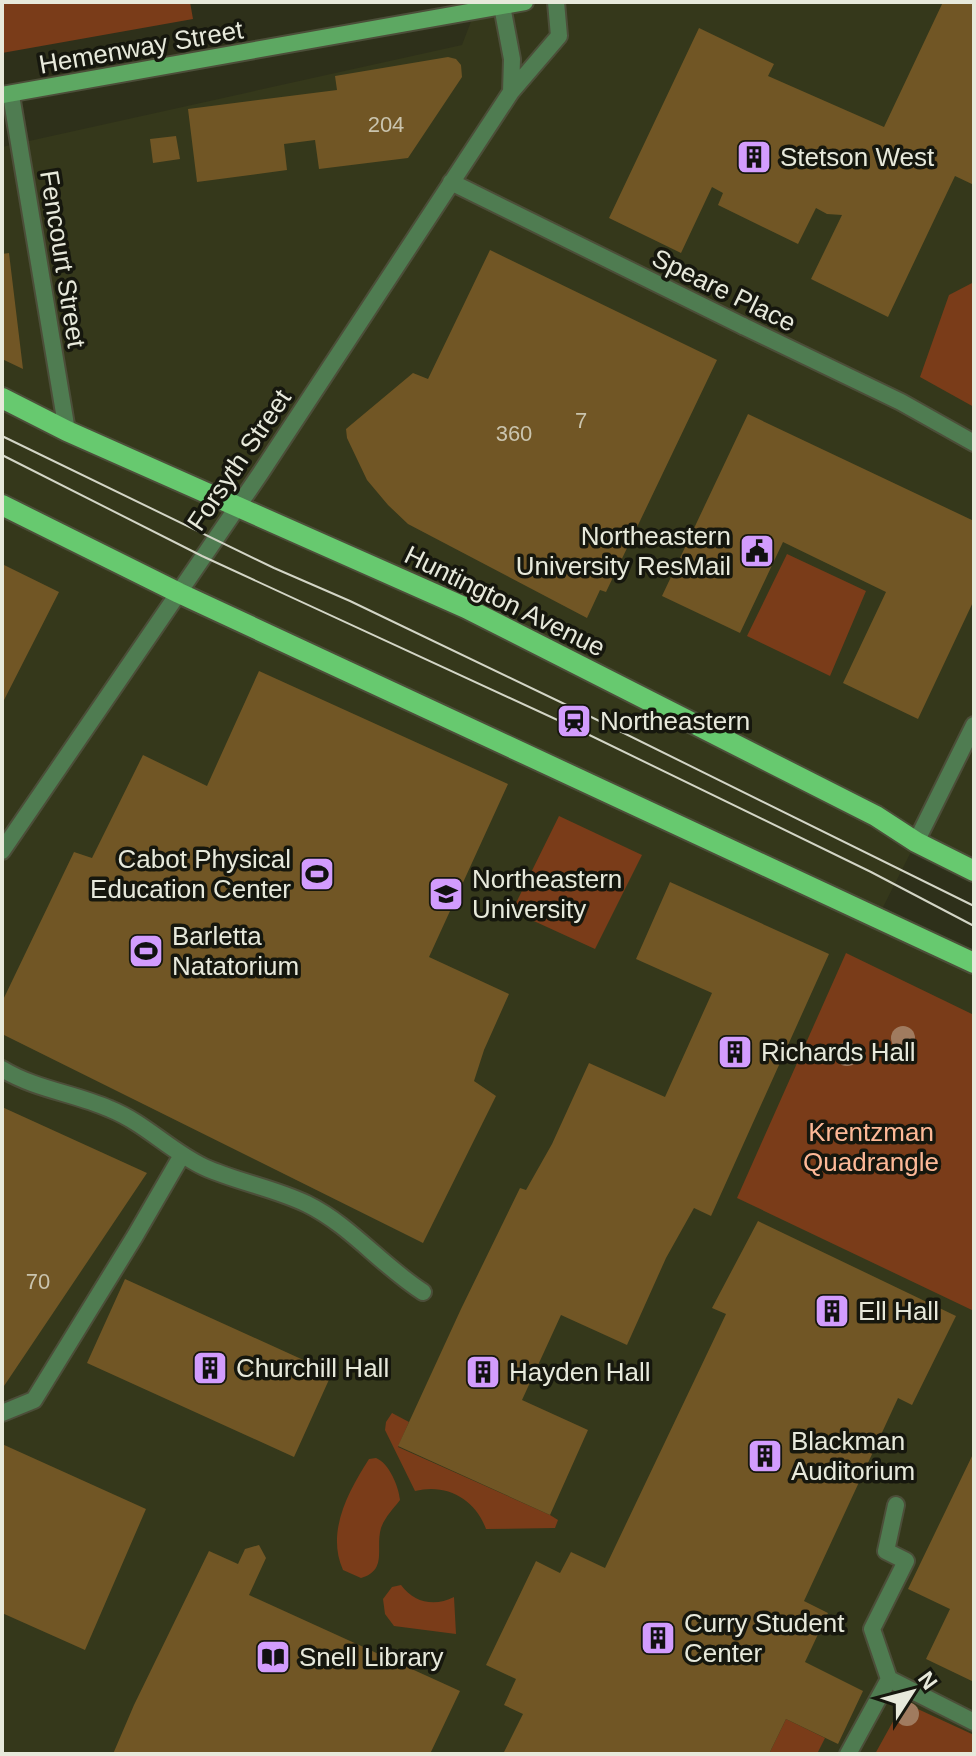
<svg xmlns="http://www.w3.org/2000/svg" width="976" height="1756" viewBox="0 0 976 1756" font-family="Arial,sans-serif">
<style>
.built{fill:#35381b}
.green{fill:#7a3c19}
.building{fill:#715625}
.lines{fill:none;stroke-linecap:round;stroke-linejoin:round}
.service-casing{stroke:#4c4e39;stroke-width:20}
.pedestrian-casing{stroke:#4c4e39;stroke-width:20}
.minor-casing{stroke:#4c4e39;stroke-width:20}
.secondary-casing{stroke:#4c4e39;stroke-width:20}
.primary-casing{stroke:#4c4e39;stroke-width:24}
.service{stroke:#4f7c51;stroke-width:16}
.pedestrian{stroke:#4f7c51;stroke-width:16}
.minor{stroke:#4f7c51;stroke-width:16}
.secondary{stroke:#5da862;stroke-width:16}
.primary{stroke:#67c96f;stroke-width:20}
.tram{stroke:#d3d5c6;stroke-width:2}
.tree{fill:#a07b5f}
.labels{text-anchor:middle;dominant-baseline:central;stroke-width:7;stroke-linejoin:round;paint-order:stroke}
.number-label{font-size:22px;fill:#cac4ae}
.street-label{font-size:26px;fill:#e7e9db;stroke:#16170e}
.poi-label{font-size:26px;fill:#e7e9db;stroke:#16170e;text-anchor:start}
.park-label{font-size:26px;fill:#feb997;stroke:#16170e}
</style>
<rect width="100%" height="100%" fill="#2e301a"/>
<path class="built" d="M525 2H974V871L916 842 878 917 974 963V1754H2V147L462 45 475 11Z"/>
<path class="green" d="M2 2H190L193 19 2 53Z
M974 282V407L920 377 949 295Z
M787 554 866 591 830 676 747 636Z
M559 816 642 855 595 949 512 911Z
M846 953 974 1015V1311L737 1198Z
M392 1413 409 1422 398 1447 550 1515 558 1520 555 1528 486 1529C475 1499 447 1483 415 1491L385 1430 386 1422Z
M376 1458C389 1463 399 1487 400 1500 393 1509 385 1517 381 1528 375 1549 388 1570 361 1578L343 1570C326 1532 348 1492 369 1459Z
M401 1585C414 1603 435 1607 454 1597L456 1634 394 1626 385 1614 383 1599 392 1587Z
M907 1704 974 1735V1754H875L901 1707Z
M786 1719 825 1738 817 1754H769Z"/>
<path class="building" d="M943 2H974V185L955 176 888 317 811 279 842 215 827 214 816 208 798 244 718 205 723 193 712 187 681 253 609 218 699 28 774 64 768 76 884 127Z
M448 57 456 59 461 65 462 77 408 158 319 169 315 140 284 144 287 170 197 182 188 109 337 90 335 76Z
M176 136 180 159 153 163 150 139Z
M490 250 717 360 606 592 600 590 587 618 408 524 388 505 367 480 347 438 346 429 413 373 428 379Z
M9 253 23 369 2 359V254Z
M748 414 974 521V600L918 719 843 683 886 592 783 542 740 633 662 596Z
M2 564 59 592 2 704Z
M259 671 508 784 429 957 509 994 484 1050 474 1081 496 1096 423 1243 2 1034V1002L74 852 92 858 143 755 207 786Z
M670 882 829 954 711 1216 694 1208 666 1258 627 1345 561 1315 522 1400 588 1430 550 1515 398 1446 461 1309 520 1188 526 1190 552 1144 589 1063 665 1097 712 993 636 959Z
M2 1107 147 1173 2 1389Z
M758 1221 956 1316 912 1405 898 1398 804 1601 828 1613 805 1662 863 1691 838 1744 786 1719 769 1754H503L523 1714 504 1705 516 1679 486 1665 536 1561 560 1573 571 1552 605 1568 726 1314 712 1308Z
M125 1279 332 1373 294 1457 87 1363Z
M2 1444 146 1509 85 1650 2 1613Z
M974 1452V1682L926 1659 950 1609 908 1589Z
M259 1545 266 1558 249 1595 460 1691 430 1754H113L134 1705 209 1551 238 1564 245 1549Z"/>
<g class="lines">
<g class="service-casing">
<path id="service" d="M11 95 67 431
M2 1069C37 1090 74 1093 110 1109 145 1123 170 1151 204 1167 237 1182 274 1188 307 1204 350 1225 382 1266 423 1292
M2 1413 34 1400 135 1236 182 1155
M889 1679 974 1722
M848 1754 889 1679 872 1629 906 1561 886 1551 896 1505"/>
</g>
<g class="pedestrian-casing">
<path id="pedestrian" d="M743 326 901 402 974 443"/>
</g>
<g class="minor-casing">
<path id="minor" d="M502 6 512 59 511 92
M451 182 743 326
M916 842 974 725
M2 851 260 474 511 92 559 36 556 2"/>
</g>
<g class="secondary-casing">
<path id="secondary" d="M2 95 525 2"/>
</g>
<g class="primary-casing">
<path id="primary" d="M2 398 67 431 466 608 876 816 916 842 974 871
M2 505 179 593 974 963"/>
</g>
<use href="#service" class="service"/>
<use href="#pedestrian" class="pedestrian"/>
<use href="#minor" class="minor"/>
<use href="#secondary" class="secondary"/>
<use href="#primary" class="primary"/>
<path class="tram" d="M2 436 274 568 350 601 577 710 974 906
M2 455 202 556 577 729 871 872 974 926"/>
</g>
<g class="tree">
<circle cx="903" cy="1038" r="12"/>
<circle cx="847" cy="1054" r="12"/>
<circle cx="907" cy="1714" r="12"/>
</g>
<defs>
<g id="building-square" transform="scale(1.8)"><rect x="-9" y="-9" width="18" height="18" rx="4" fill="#d29cfd" stroke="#16170e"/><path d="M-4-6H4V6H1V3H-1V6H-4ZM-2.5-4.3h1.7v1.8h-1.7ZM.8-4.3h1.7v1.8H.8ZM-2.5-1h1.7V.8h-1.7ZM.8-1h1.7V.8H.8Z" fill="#111"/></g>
<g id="civic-square" transform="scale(1.8)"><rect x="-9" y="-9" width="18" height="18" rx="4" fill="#d29cfd" stroke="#16170e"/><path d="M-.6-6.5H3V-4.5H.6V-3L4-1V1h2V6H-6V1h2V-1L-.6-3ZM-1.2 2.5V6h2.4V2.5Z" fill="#111"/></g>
<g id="station-square" transform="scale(1.8)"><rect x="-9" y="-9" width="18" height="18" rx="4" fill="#d29cfd" stroke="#16170e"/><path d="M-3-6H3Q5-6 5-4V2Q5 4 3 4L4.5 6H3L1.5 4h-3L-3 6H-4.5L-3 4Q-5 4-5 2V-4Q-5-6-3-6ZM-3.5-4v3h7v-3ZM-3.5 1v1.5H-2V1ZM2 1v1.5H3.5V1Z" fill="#111"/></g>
<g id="stadium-square" transform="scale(1.8)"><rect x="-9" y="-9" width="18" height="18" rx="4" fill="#d29cfd" stroke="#16170e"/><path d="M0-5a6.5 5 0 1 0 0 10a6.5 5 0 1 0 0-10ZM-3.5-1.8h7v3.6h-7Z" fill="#111"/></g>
<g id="university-square" transform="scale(1.8)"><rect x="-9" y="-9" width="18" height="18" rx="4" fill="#d29cfd" stroke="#16170e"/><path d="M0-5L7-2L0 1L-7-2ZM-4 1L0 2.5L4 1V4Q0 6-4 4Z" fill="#111"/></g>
<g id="library-square" transform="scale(1.8)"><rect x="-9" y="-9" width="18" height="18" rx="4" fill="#d29cfd" stroke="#16170e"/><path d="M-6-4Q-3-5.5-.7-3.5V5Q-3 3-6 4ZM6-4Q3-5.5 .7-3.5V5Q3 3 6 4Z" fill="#111"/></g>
</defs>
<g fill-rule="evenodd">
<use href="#building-square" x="754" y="157"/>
<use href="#civic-square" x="757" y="551"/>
<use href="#station-square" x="574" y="721"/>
<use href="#stadium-square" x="317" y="874"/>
<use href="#university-square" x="446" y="894"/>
<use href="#stadium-square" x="146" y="951"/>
<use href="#building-square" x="735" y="1052"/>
<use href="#building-square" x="832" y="1311"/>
<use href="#building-square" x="210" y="1368"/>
<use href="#building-square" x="483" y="1372"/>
<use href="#building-square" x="765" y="1456"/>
<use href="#building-square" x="658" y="1638"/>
<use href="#library-square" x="273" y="1657"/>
</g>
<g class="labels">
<g class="number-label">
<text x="386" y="124">204</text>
<text x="581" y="420">7</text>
<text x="514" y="433">360</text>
<text x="38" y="1281">70</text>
</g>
<g class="street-label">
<text transform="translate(141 47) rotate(-10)">Hemenway Street</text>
<text transform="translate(63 259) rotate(81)">Fencourt Street</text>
<text transform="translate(724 290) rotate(26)">Speare Place</text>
<text transform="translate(239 460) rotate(-56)">Forsyth Street</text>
<text transform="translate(505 601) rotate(26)">Huntington Avenue</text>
</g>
<g class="poi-label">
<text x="780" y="157">Stetson West</text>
<text x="731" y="536" text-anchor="end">Northeastern<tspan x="731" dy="30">University ResMail</tspan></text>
<text x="600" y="721">Northeastern</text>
<text x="291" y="859" text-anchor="end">Cabot Physical<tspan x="291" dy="30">Education Center</tspan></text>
<text x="472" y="879">Northeastern<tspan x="472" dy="30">University</tspan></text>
<text x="172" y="936">Barletta<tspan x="172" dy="30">Natatorium</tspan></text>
<text x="761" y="1052">Richards Hall</text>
<text x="858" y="1311">Ell Hall</text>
<text x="236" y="1368">Churchill Hall</text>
<text x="509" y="1372">Hayden Hall</text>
<text x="791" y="1441">Blackman<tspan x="791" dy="30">Auditorium</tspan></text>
<text x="684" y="1623">Curry Student<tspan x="684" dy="30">Center</tspan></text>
<text x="299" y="1657">Snell Library</text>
</g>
<g class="park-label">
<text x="871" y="1132">Krentzman<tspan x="871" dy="30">Quadrangle</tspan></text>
</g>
</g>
<rect width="976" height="1756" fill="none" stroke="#e7e9db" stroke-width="8"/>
<g transform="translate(912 1692) rotate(54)" stroke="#16170e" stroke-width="6" paint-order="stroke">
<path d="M0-6L14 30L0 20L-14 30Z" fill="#e7e9db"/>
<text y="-12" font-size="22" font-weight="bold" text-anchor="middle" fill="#e7e9db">N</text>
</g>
</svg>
